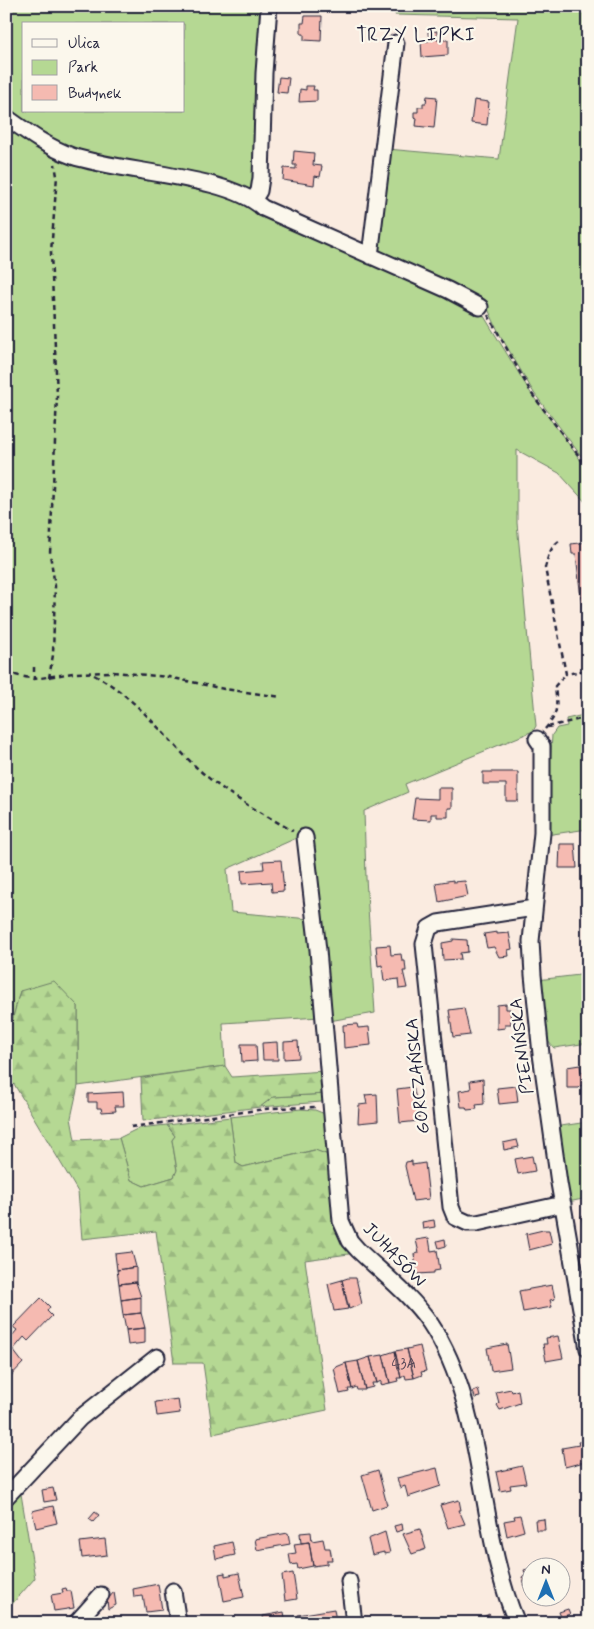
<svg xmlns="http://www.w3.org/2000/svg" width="594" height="1629" viewBox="0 0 594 1629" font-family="Mynerve,sans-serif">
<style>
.green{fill:#b5d893;stroke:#6c7d67;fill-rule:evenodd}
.forest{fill:url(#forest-firs);stroke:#6c7d67}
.building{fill:#f5bab1;stroke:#22223b}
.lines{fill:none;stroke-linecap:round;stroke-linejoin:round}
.minor-casing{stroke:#22223b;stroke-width:19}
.path{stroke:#22223b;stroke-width:2.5;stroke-dasharray:5 4;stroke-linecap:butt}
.minor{stroke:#fbf7ec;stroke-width:15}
.labels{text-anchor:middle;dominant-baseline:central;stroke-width:4.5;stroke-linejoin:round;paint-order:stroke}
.number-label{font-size:15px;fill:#574858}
.street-label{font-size:18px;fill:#22223b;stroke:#fbf7ec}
.neighbourhood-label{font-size:19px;letter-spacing:1px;fill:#22223b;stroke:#fbf7ec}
</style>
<defs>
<pattern id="forest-firs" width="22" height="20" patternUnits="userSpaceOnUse" patternTransform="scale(1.25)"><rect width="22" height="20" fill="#b5d893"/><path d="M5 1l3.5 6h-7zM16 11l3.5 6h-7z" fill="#9bb980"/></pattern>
</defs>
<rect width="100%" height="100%" fill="#faebe0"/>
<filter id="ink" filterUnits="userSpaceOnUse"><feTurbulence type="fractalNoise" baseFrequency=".02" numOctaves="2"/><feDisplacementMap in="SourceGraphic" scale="10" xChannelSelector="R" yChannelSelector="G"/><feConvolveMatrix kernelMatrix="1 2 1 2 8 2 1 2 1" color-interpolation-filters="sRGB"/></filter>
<g filter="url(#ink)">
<path class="green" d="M6 6H265L253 190 245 191 62 148 6 111ZM24 24H184V111H24Z
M397 6H588V465L534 393 500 335 488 309 377 256 387 149 499 159 518 18 395 15Z
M6 123 25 135 219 190 482 313 532 395 588 470V505L559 473 517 450V523L536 726 533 731 405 784 408 792 364 811 366 878 375 1013 329 1021 301 836 227 869 231 912 310 919 320 1017 223 1023 225 1066 78 1086V1006L20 991 6 1044Z
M588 714V829L546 835 552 735 557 728 567 726 566 719Z
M588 974V1043L554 1048 545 1038 537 980Z
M327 1094 325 1101 321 1102 260 1107 273 1097Z
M301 1109 315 1110 325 1114 331 1156 314 1150 243 1167 236 1163 230 1117Z
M588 1122V1198L568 1202 554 1127Z
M167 1125 175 1136 172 1140 177 1171 174 1177 144 1186 131 1180 119 1138 139 1128Z
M20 1488 35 1578 6 1611V1502Z"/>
<path class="forest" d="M54 981 78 1006V1086L71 1118 75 1140 119 1138 131 1180 144 1186 174 1177 177 1170 172 1140 175 1136 167 1125 230 1117 236 1163 243 1167 315 1150 331 1156 356 1253 305 1260 327 1410 213 1434 203 1363H174L156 1231 82 1239 78 1192 14 1084 6 1091V1044L20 991Z
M225 1066 232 1077 325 1071 327 1094 273 1097 260 1107 143 1121 141 1078Z"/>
<path class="building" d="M305 16H322L321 41 304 40V34H301V23H304Z
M437 31V40H448V55L422 57 421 41H429L428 32Z
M279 77 289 78 287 93 277 92Z
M306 86H314L313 90H317V101L299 102 300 89 306 90Z
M427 96 437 97 434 128 416 126 417 118 414 117V112H418V107H423V103H426Z
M474 100 489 102 487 125 471 123Z
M294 151 314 153 313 165 322 166 320 177 315 176 314 185 283 180 284 168 296 169V165H293Z
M588 542V644H586L576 554H572L571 544Z
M483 772H518V801H506V784H483Z
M438 788H452V808H448V817H437V814H431V820L412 819 415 798 438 799Z
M560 844H575L577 868H559Z
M281 860 284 891 272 892 271 882 242 884 241 871 264 869 263 861Z
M453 880V882L465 881 468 896 439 902 436 883Z
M497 932V934L509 933 512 949 508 950 509 956 499 957 494 947 487 948 484 934Z
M453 939 467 940 468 952 460 953 461 959 443 960 442 943 453 941Z
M390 945 391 955 401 954 402 961H405L406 971H403L407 988 399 989 398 979 384 981 382 965 378 966 376 946Z
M506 1004V1009H510L511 1024H505V1028L497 1029V1005Z
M464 1008 470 1035 453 1037 449 1010Z
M357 1024 358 1028 369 1027 371 1045 344 1048 343 1025Z
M298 1041 299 1058 284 1059V1042Z
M277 1042 278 1060H263L262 1043Z
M241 1044H256L257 1061 242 1062Z
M580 1065 581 1072 586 1071 588 1084 580 1086 578 1088H567V1067Z
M483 1079 484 1104 476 1105 477 1109 467 1110 466 1107H461L459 1091 471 1089 470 1081Z
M516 1086 518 1102 499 1104 497 1088Z
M413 1087 418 1107 419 1121 400 1123 397 1089Z
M123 1092 124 1106H115L116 1111 102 1112 101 1108H97V1102H88V1094Z
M377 1094 378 1121 358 1123 359 1105 367 1104 365 1095Z
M517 1140 519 1147 504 1150 503 1143Z
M532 1156 535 1171 518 1174 515 1159Z
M412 1161V1165L425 1163 429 1199 413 1201 405 1166 406 1162Z
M588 1215V1239H586L581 1216Z
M434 1220 435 1227 423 1229 422 1222Z
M543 1230H549L552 1244 529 1250 526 1234Z
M429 1238 431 1251 437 1250 440 1270 434 1271V1273L417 1274 414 1254 419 1253 416 1240Z
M445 1239 446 1246 439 1248 437 1241Z
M132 1252 136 1267 117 1270 115 1254Z
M136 1267V1282L119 1284 117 1270Z
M348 1278H356L362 1304 349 1309 342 1280Z
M342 1280 348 1309 334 1311 328 1284Z
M136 1282 141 1297 121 1300 119 1284Z
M552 1285 555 1299 550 1300 552 1307 523 1312 519 1291Z
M141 1297V1313L123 1315 121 1300Z
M41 1298 50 1307 47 1311 52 1316 28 1341 24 1337 13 1350 23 1363 6 1381V1328L12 1336 17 1330 13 1327Z
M141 1313 145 1328 126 1330 123 1315Z
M145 1328V1343L128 1345 126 1330Z
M558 1336 563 1358 546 1361 543 1344H547L546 1338Z
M507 1344 511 1368 491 1371 487 1348Z
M420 1346 426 1371 421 1372 422 1375 414 1378 407 1349Z
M407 1349 414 1378 406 1379 405 1375 401 1378 395 1351Z
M395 1351 401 1378H397L398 1381 390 1383 383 1355Z
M383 1355 390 1383 381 1385V1381L377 1383 370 1357Z
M370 1357 377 1383H372L373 1387 365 1389 358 1361Z
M358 1361 365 1390H357L356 1387 352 1389 346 1363Z
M346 1363 352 1389H348L349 1392 340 1394 334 1368Z
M478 1389 480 1397 475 1398 473 1391Z
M511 1389 512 1392 518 1390 520 1403 500 1410 497 1405 499 1403 496 1392Z
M178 1399 180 1413 157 1416 155 1402Z
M585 1441 588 1461 565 1467 562 1448 579 1445 578 1442Z
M522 1466 526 1483 510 1485 511 1489 500 1491 496 1472Z
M437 1468 441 1486 408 1497 405 1486 400 1488 397 1478Z
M378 1470 387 1505 372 1510 362 1475Z
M53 1488 56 1500 44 1502 42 1490Z
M459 1500 461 1510H459L465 1524 448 1528 440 1505Z
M53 1506 57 1523 36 1528 32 1511Z
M95 1512 99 1515 93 1522 89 1519Z
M520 1515 524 1531 507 1536 504 1521 515 1519 514 1516Z
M544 1519 545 1530H536L535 1520Z
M402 1524 403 1530 396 1532 394 1526Z
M420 1529 426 1549 412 1554 403 1534Z
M311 1532 312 1541 323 1539 325 1548H330L332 1560H327V1564L313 1566 309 1542 301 1543 300 1533Z
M385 1532 390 1553 384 1554V1552L372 1555 368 1539Z
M288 1533 290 1544 257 1550 255 1539Z
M105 1539 107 1555 82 1558 80 1542Z
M232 1542 235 1555 216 1559 214 1546Z
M309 1542 313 1566 298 1569 297 1564 291 1565 289 1554 296 1553 294 1544Z
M532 1568V1589L526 1590 522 1577 526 1576 524 1570Z
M225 1573V1576L239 1573 244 1597 224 1601 219 1574Z
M293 1573 297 1599 285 1601 282 1575Z
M158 1584 162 1610 146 1612 143 1596 134 1597 133 1589Z
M66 1588 67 1591H71L74 1608 54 1611 51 1595 63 1593 62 1589Z
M114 1592 116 1605 108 1609 107 1600Z
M334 1609 336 1621 299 1623 298 1615Z
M568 1609 570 1614 561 1617 559 1612Z
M284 1612 286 1623H264L263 1616Z
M489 1614 496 1623H472Z
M39 1617V1623H14V1621Z"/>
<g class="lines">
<g class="minor-casing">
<path id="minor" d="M6 117C27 132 47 147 72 156 122 173 227 175 263 208L448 290 480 307
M254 199 259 191 261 178 264 73 269 6
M370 256 396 43
M537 739 542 746V833L531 941 533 975 541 1054 559 1183 588 1349
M305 837 318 950 341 1221 350 1241 358 1250C382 1273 411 1295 430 1323 487 1408 476 1529 517 1623
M534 908 438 923 429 928 424 944 451 1207 455 1217 468 1223H477L563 1204
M6 1497 80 1418 157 1357
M349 1581 354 1623
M173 1591 178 1623
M76 1623 101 1595"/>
</g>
<path class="path" d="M488 315 532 394 588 468
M559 541C550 548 548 556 545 568L566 674 588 670
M34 667V679
M6 673 34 679 73 673 113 672 169 677 224 689 281 697
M94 675C134 695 163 735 194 765 223 793 258 811 293 831
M49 678 53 655 55 586 50 554 57 396 51 252 57 176 55 164
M548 727 588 717
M545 729C559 713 557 707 555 686L566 674
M131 1127 273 1108 318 1107"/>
<use href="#minor" class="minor"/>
</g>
</g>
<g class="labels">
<g class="number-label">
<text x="404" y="1364">43A</text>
</g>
<g class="street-label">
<text transform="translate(522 1046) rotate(-97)">PIENIŃSKA</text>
<text transform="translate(418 1076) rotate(-96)">GORCZAŃSKA</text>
<text transform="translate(394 1255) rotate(46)">JUHASÓW</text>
</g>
<g class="neighbourhood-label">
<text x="416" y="35">TRZY LIPKI</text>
</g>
</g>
<rect width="594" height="1629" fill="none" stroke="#fbf7ec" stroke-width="25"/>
<rect x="12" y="12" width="569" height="1604" fill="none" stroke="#22223b" stroke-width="2" filter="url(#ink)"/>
<rect x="22" y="22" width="162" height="90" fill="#fbf7ec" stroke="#a4a2a5"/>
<rect x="32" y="39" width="25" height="8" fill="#fbf7ec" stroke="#a4a2a5"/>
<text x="68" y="48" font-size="15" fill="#22223b">Ulica</text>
<rect x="32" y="60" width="25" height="15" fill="#b5d893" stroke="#a4a2a5"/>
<text x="68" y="72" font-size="15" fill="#22223b">Park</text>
<rect x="32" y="85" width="25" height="15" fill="#f5bab1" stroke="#a4a2a5"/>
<text x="68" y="98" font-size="15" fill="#22223b">Budynek</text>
<g transform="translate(546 1582)"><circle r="24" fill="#fbf7ec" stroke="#a4a2a5"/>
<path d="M0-4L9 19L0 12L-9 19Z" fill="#1f6fb2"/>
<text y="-8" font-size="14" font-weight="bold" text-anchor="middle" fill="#22223b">N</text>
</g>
</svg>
